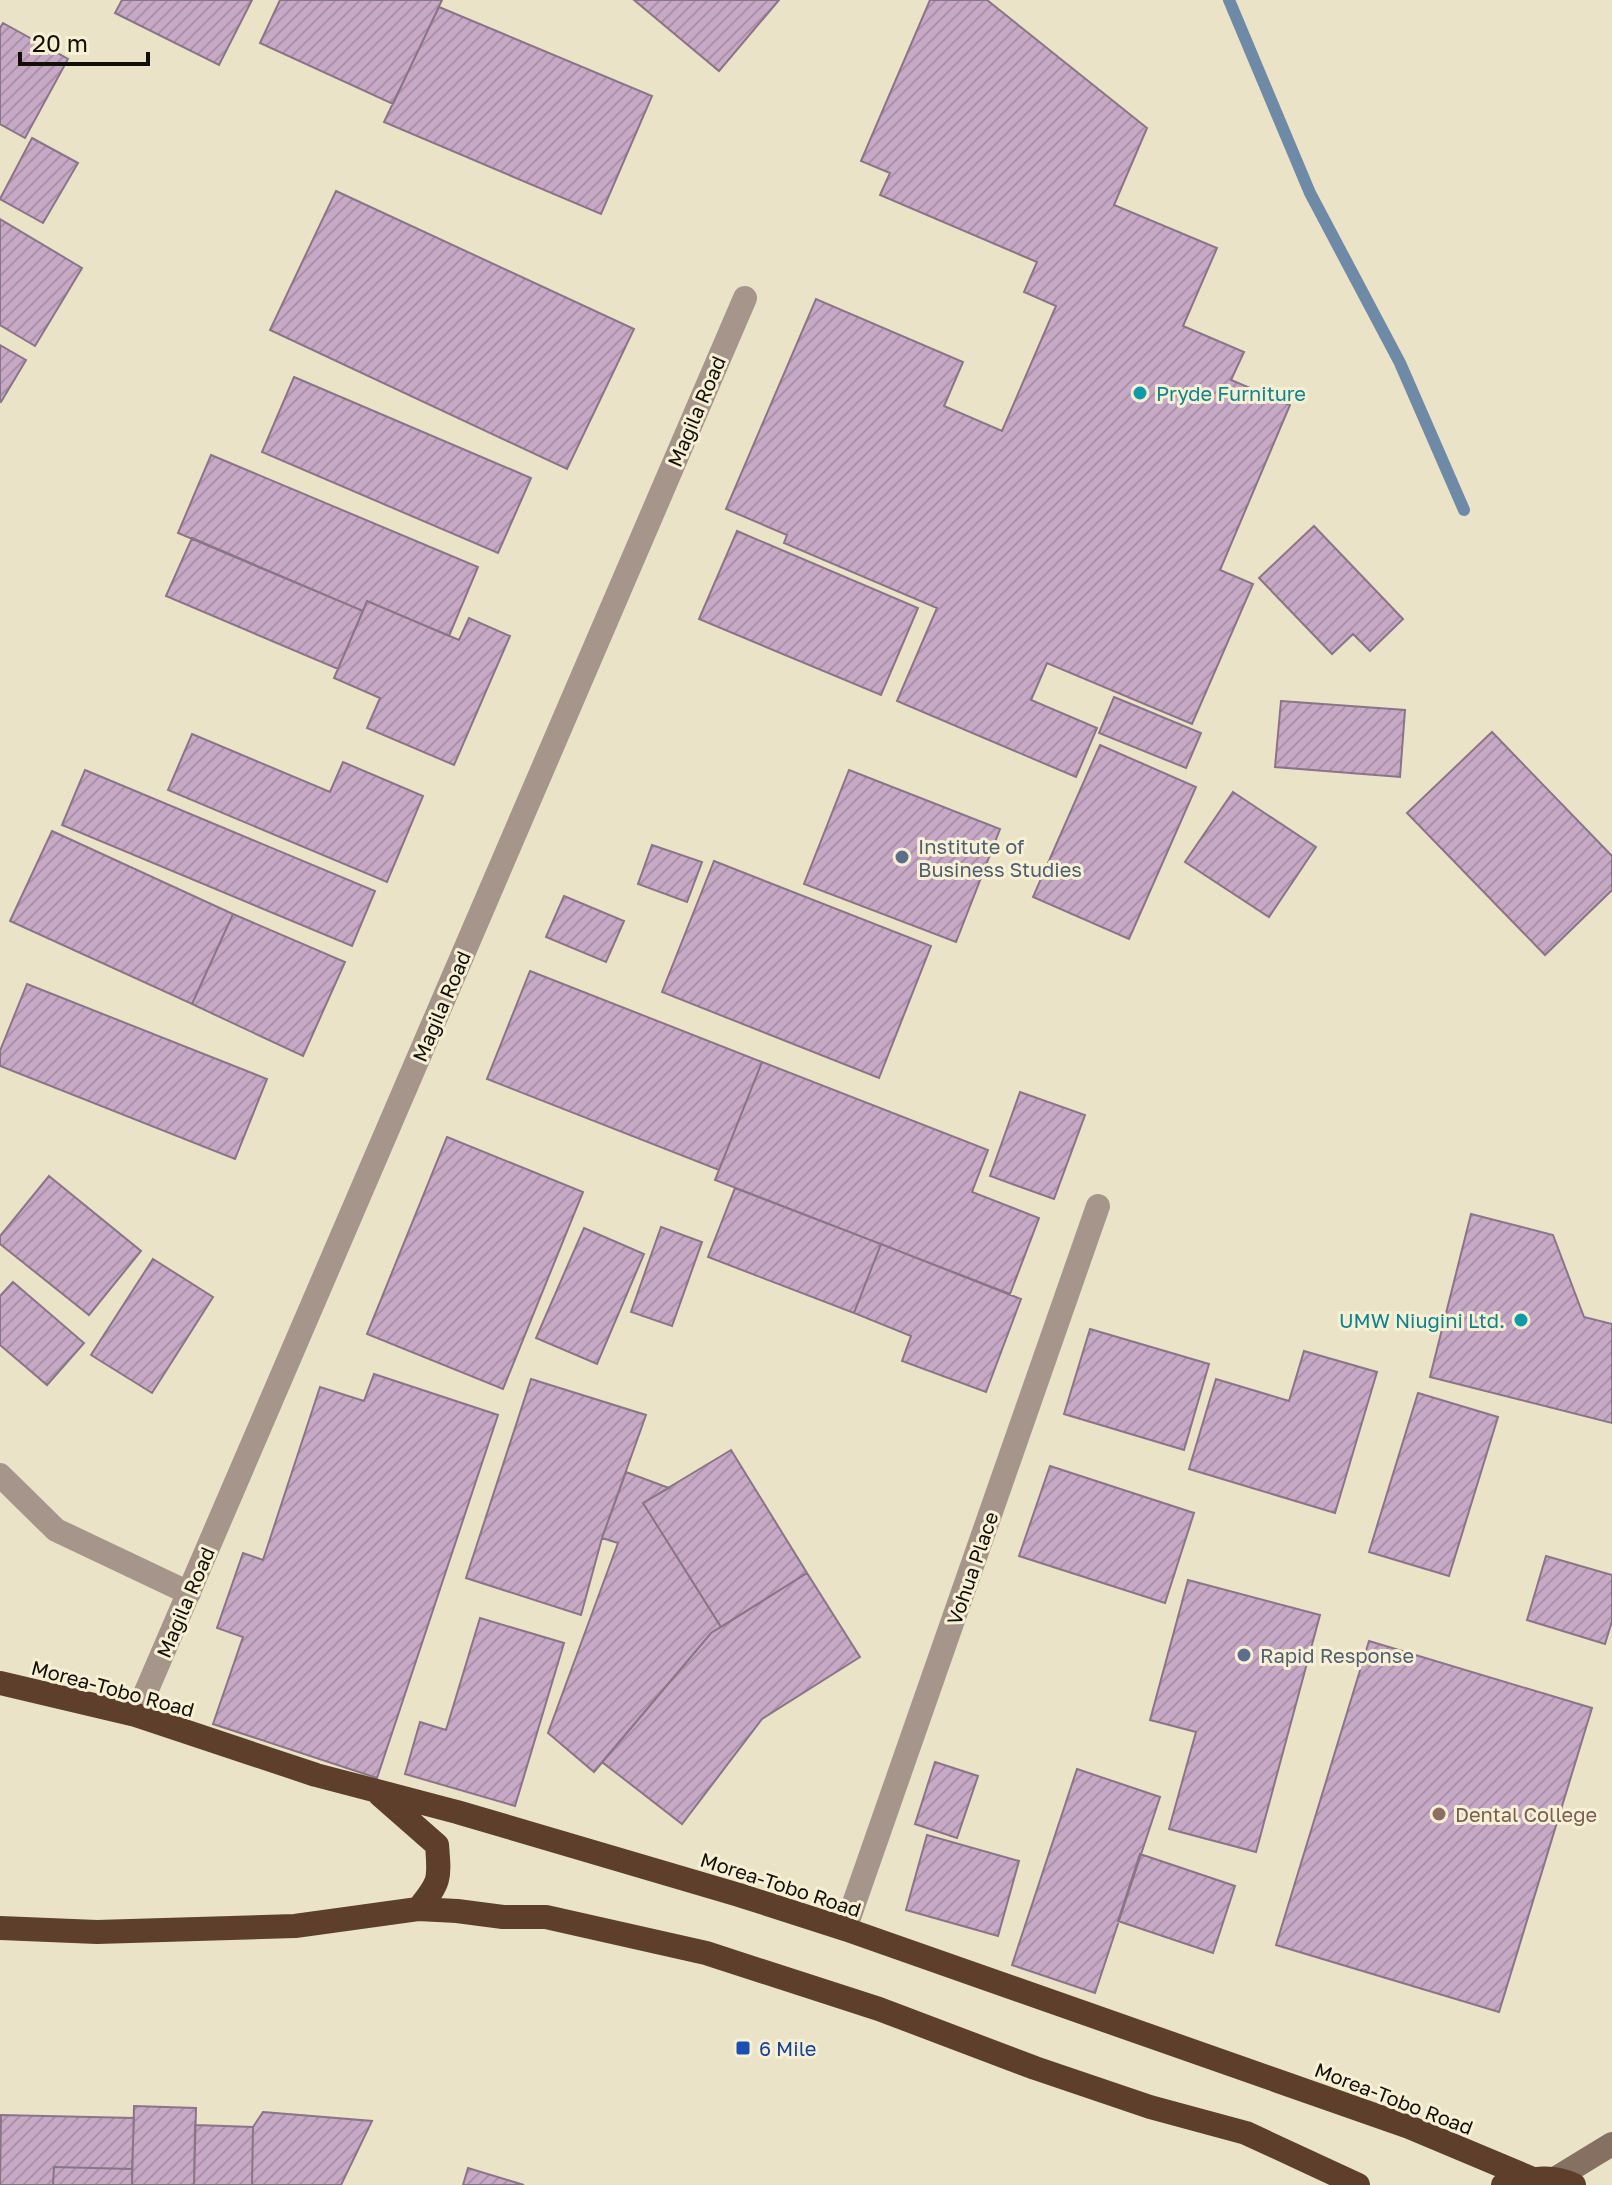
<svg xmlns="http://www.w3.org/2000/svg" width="1612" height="2185" viewBox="0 0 1612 2185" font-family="'Golos Text',sans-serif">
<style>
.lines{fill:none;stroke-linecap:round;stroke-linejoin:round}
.stream{stroke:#6f8aa6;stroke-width:12}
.building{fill:url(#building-hatch);stroke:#8a7588;stroke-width:2}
.lane{stroke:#a5958b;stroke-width:24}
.street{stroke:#a5958b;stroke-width:24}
.secondary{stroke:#867062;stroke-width:24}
.highway{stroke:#5d3f2c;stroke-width:24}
.culture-dot{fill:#0f9aa8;stroke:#f7f0d4;stroke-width:3}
.service-dot{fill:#5c6f8a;stroke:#f7f0d4;stroke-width:3}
.education-dot{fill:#8d6e63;stroke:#f7f0d4;stroke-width:3}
.transit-dot{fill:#1a4fb4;stroke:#f7f0d4;stroke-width:3}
.labels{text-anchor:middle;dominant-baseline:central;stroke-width:6;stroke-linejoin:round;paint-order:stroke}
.culture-label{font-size:20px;fill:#0d838f;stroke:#f7f0d4;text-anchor:start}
.street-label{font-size:20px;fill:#110f06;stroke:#f7f0d4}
.service-label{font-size:20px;fill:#4e5e75;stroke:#f7f0d4;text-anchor:start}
.education-label{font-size:20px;fill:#785e54;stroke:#f7f0d4;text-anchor:start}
.transit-label{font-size:20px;fill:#164399;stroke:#f7f0d4;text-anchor:start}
</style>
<defs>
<pattern id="building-hatch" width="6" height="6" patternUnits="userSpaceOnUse" patternTransform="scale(2)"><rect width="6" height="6" fill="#c7a9c5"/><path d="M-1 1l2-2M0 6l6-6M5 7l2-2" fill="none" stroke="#aa90a8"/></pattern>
</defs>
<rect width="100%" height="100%" fill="#eae3c7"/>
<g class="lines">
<path class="stream" d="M1229 0 1310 193 1400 363 1464 510"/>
</g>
<path class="building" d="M122 0H252L219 65 115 13Z
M280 0H442L393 104 260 43Z
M634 0H779L719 71Z
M930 0H987L1147 128 1114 205 1217 248 1183 326 1244 352 1231 380 1290 405 1220 570 1253 584 1192 724 1047 663 1031 700 1097 728 1076 777 897 701 937 608 784 543 787 535 726 509 816 299 963 362 944 406 1002 431 1056 306 1024 292 1037 262 880 195 890 173 861 161Z
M439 7 652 96 601 214 384 122Z
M3 23 68 59 25 138 0 124V28Z
M32 138 78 163 43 223 0 199Z
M336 191 634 329 567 469 270 330Z
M0 219 82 268 35 346 0 325Z
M0 345 26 360 1 402 0 401Z
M294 377 531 478 498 553 262 452Z
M211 455 478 567 449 636 367 601 363 611 178 533Z
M1314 526 1403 619 1370 651 1353 634 1332 654 1259 578Z
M737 531 918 608 881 695 699 619Z
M192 538 363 611 338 669 166 596Z
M367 601 459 640 469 618 510 636 454 765 367 728 380 698 334 678Z
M1114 697 1201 733 1186 768 1099 733Z
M1281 701 1405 710 1400 777 1275 767Z
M1492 732 1612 856V890L1545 955 1407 813Z
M192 734 330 792 343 762 423 796 387 882 168 790Z
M1100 745 1196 787 1129 939 1033 897Z
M85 770 375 891 352 946 62 825Z
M849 770 1000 829 956 942 804 884Z
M1233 792 1316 847 1269 917 1185 862Z
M52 831 233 914 192 1004 10 921Z
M652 845 702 862 687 902 638 884Z
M714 861 931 946 879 1078 662 992Z
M564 896 624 921 606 962 546 937Z
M233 914 345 962 303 1056 192 1004Z
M530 971 762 1062 719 1170 487 1079Z
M27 984 267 1079 235 1159 0 1066V1051Z
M762 1062 988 1150 972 1192 1039 1218 1010 1294 715 1180Z
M1020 1092 1085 1115 1054 1199 990 1176Z
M447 1137 583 1192 503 1389 367 1334Z
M49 1176 141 1251 89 1315 0 1244V1236Z
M735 1188 881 1244 854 1313 708 1257Z
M1471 1214 1553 1235 1584 1317 1612 1324V1423L1430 1377Z
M661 1227 702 1242 672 1326 631 1312Z
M584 1228 644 1254 597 1364 536 1338Z
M881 1244 1021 1299 986 1392 902 1361 911 1336 854 1313Z
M153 1259 213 1297 152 1393 91 1355Z
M13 1282 84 1343 47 1385 0 1345V1296Z
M1090 1329 1209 1364 1184 1450 1064 1414Z
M1304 1351 1377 1372 1335 1513 1189 1469 1216 1379 1289 1401Z
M374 1374 498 1415 377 1778 213 1724 243 1637 217 1628 243 1553 263 1560 320 1387 364 1401Z
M531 1379 646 1415 602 1538 581 1615 466 1578Z
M1418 1393 1498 1417 1449 1576 1369 1552Z
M731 1450 807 1573 721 1627 643 1503Z
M1050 1466 1194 1513 1165 1603 1019 1556Z
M626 1472 669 1488 643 1503 721 1627 711 1633 594 1772 548 1733 618 1543 602 1538Z
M1546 1556 1612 1575V1621L1605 1644 1527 1620Z
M807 1573 860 1657 762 1719 682 1824 602 1762 711 1633Z
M1188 1580 1320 1615 1256 1852 1169 1829 1196 1732 1150 1720Z
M480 1618 564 1643 515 1806 405 1774 420 1722 446 1730Z
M1369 1641 1592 1708 1499 2012 1276 1945Z
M935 1762 978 1776 957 1838 915 1824Z
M1077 1769 1160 1797 1095 1993 1012 1965Z
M927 1835 1019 1861 998 1936 906 1910Z
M1140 1854 1235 1886 1213 1953 1118 1921Z
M134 2106 196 2108 194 2185H132Z
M263 2112 372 2121 341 2185H252L253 2127Z
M1 2115 134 2118 132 2169 54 2167 53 2185H0Z
M195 2125 253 2127 252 2185H194Z
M54 2167 132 2169V2185H53Z
M468 2168 524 2185H463Z"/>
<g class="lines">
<path class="lane" d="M0 1475 56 1530 189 1593
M136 1715 745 298"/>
<path class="street" d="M845 1929 1098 1206"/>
<path class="secondary" d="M1558 2177 1612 2144"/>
<path class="highway" d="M0 1683 136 1715 316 1775 457 1812 739 1895 845 1929 1409 2127 1533 2179
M380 1795 437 1845C440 1880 440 1882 418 1909
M0 1928 97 1932 295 1926 418 1909 457 1911 503 1917H546L706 1953 879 2009 1035 2068 1150 2107 1246 2133 1358 2185
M1503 2185C1528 2180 1550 2173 1574 2185"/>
</g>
<g class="culture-dot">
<circle cx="1140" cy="393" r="8"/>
<circle cx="1521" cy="1320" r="8"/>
</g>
<g class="service-dot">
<circle cx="902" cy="857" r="8"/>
<circle cx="1244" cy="1655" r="8"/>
</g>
<circle class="education-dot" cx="1439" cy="1814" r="8"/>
<rect class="transit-dot" x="735" y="2040" width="16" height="16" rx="4"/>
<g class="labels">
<g class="culture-label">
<text x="1156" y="393">Pryde Furniture</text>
<text x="1505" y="1320" text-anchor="end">UMW Niugini Ltd.</text>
</g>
<g class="street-label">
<text transform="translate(696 411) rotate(-67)">Magila Road</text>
<text transform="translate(441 1006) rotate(-67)">Magila Road</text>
<text transform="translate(972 1568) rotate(-71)">Vohua Place</text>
<text transform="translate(185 1602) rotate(-67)">Magila Road</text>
<text transform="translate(113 1688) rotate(15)">Morea-Tobo Road</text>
<text transform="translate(781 1884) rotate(18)">Morea-Tobo Road</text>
<text transform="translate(1394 2098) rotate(21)">Morea-Tobo Road</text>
</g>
<g class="service-label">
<text x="918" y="846">Institute of<tspan x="918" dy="23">Business Studies</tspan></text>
<text x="1260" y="1655">Rapid Response</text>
</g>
<g class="education-label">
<text x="1455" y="1814">Dental College</text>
</g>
<g class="transit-label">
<text x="759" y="2048">6 Mile</text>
</g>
</g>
<path d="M20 52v12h128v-12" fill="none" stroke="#110f06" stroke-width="4"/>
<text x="32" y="52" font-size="24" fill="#110f06" stroke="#f7f0d4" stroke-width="6" paint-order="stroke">20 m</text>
</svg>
